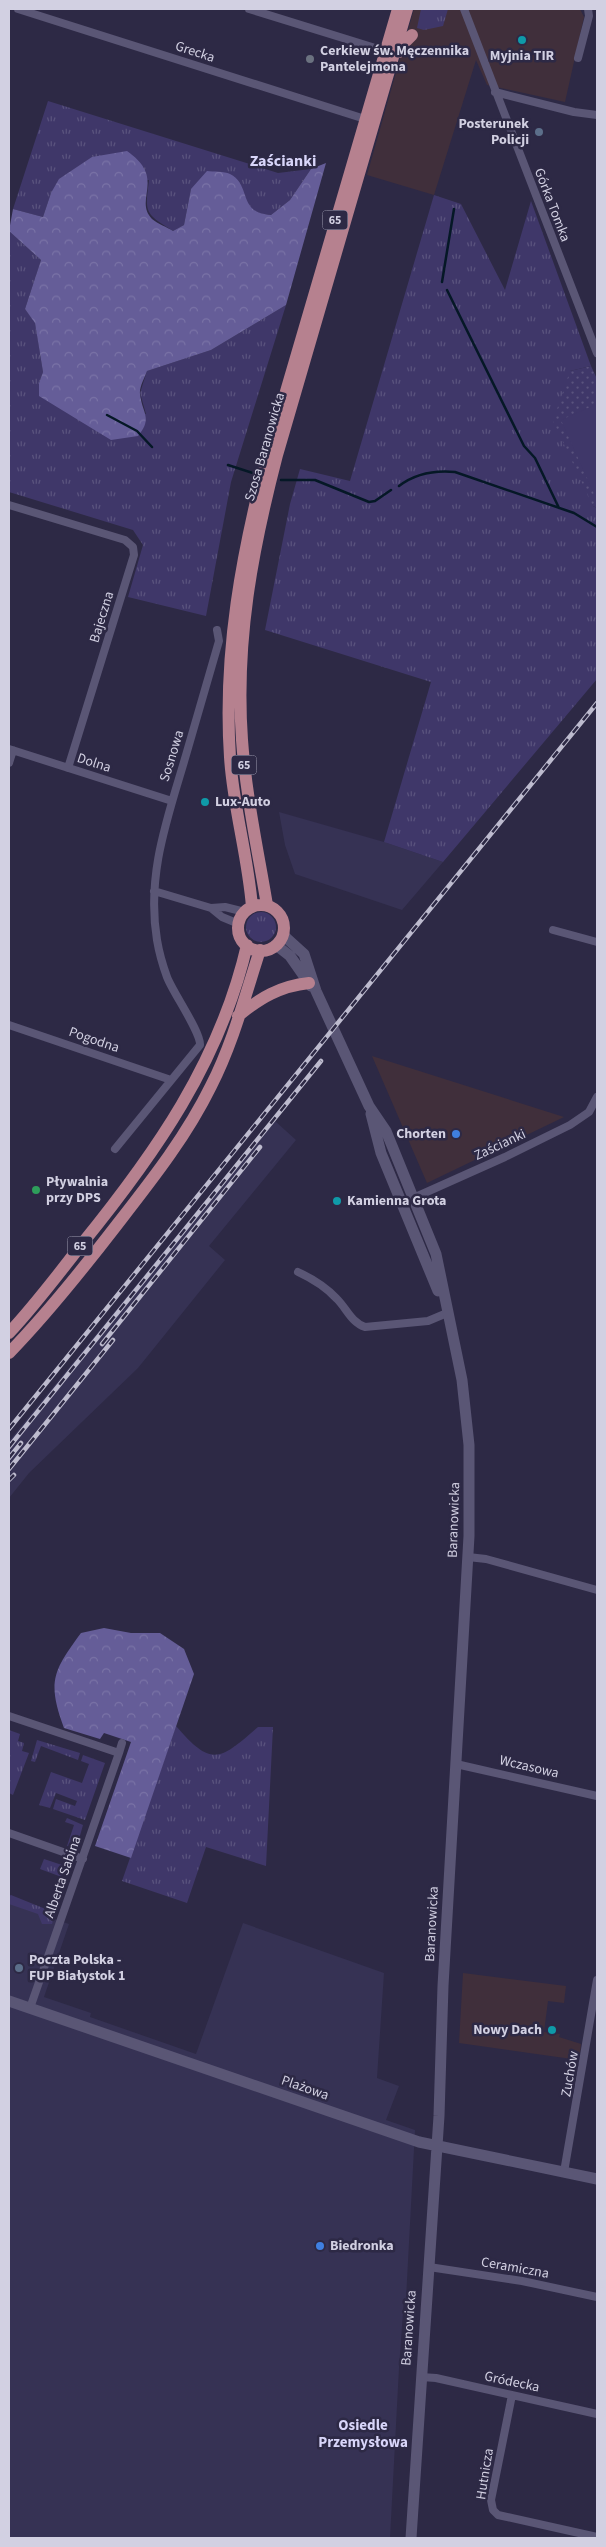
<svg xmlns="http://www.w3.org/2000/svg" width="606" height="2547" viewBox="0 0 606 2547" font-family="'Source Sans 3',sans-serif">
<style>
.commercial{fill:#402f3b}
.built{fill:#363254}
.grass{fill:url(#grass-tufts)}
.forest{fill:url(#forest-crowns)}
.park{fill:url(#park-dots)}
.garden{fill:#3f3769}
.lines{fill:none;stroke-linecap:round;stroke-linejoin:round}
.stream{stroke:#051826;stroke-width:2.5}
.street{stroke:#5a5675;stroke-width:8}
.secondary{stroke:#5a5675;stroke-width:11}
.primary{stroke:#b6818f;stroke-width:12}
.rail-casing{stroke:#bdbbce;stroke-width:4.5}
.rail{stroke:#2d2945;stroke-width:2.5;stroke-dasharray:8;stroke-linecap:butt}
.culture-dot{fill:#0f9aa8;stroke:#2d2945;stroke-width:2}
.worship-dot{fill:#6b7280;stroke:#2d2945;stroke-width:2}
.service-dot{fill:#5c6f8a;stroke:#2d2945;stroke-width:2}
.shop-dot{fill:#3f7fe0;stroke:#2d2945;stroke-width:2}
.leisure-dot{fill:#2e9e5b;stroke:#2d2945;stroke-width:2}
.labels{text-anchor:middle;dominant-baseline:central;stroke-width:5;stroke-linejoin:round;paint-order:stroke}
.shield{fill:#2d2945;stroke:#a09eb3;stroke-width:1}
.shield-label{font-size:12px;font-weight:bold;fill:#d2d0e2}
.poi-label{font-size:14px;font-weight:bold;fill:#d2d0e2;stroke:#2d2945;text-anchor:start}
.street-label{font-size:14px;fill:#d2d0e2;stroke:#2d2945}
.neighbourhood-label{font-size:15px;font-weight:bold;fill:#d8d5f9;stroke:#2d2945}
.quarter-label{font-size:16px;font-weight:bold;fill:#d8d5f9;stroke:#2d2945}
</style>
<defs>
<pattern id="grass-tufts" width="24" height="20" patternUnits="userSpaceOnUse" patternTransform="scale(1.25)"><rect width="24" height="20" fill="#3f3769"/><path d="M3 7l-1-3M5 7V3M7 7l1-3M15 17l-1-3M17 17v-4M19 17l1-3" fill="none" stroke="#5a537e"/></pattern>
<pattern id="forest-crowns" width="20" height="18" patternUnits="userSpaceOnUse" patternTransform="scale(1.25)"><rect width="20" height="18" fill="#655d98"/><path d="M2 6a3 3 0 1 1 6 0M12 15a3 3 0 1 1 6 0" fill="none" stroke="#7a73a6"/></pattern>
<pattern id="park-dots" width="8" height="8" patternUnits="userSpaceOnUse" patternTransform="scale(1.25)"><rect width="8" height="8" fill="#3f3769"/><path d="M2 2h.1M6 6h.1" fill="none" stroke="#5a537e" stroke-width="1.8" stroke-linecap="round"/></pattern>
</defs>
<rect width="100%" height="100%" fill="#2d2945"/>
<path class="commercial" d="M414 9H580L584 17 565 102 487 85 476 60 434 195 367 175Z
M372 1056 564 1117 427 1183Z
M463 1973 566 1986 564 2003 548 2001 544 2032 560 2034 559 2037 581 2044 579 2060 459 2043Z"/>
<path class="built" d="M279 812 384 842 443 862 402 910 295 874 285 845Z
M270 1121 273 1123 275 1121 296 1140 209 1246 225 1260 138 1368 29 1473 9 1498V1441Z
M9 1903 69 1924 44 1997 91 2013 90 2017 196 2054 243 1923 384 1973 377 2078 399 2086 386 2120 415 2130 406 2299 404 2298 399 2368 390 2538H9Z"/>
<path class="grass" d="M421 9H448L443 26 424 30 417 28Z
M48 101 278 173 311 169 290 200 271 215C248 214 247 202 240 183L191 189 184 225 173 231C144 213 145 213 149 180L51 193 43 217 13 209Z
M434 195 461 204 505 290 531 201 591 366 570 371 593 506 597 508V679L443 862 384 842 431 682 265 630 290 504 300 469 350 481Z
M9 231 41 260 25 309 35 322 43 372 39 383 146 414 140 393 147 371 211 350 286 305 231 482 206 616 128 597 143 545 133 530 9 492Z
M246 927a15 15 0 1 1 30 0a15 15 0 1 1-30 0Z
M176 1726C212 1768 220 1760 258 1727H273L266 1866 206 1847 187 1903 122 1881Z
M9 1730 20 1734 18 1741 24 1743 22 1751 29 1753 13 1795 9 1793Z
M37 1740 80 1753 78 1760 41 1746 35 1762 31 1761Z
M83 1755 105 1763 85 1820 53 1809 56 1799 75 1806 77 1801 56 1793 50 1808 39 1805 51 1772 82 1783 89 1764 81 1761Z
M67 1818 83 1825 79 1839 81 1843 76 1848 67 1846 74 1825 65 1822Z
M44 1859 71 1868 69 1873 63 1872 58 1888 55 1887 59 1876 40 1869Z
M11 1895 48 1910 50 1906 57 1908 52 1924H42L38 1914 9 1904V1896Z"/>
<path class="forest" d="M127 151C167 179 133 199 152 219 158 224 167 227 173 231L184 225 191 189 207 171C213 172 224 171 230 174 252 185 237 213 271 215L290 200 311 169 326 163 286 305 211 350 147 371C145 377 139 387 140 394 142 413 153 418 138 436L111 440 39 396V383L43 372 35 323 25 309 41 260 9 231 13 209 43 217 51 193 59 179 92 157Z
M104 1628 131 1633H160L184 1649 194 1674 131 1858 95 1846 131 1742 104 1733 100 1739 64 1728C47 1682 53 1671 81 1633Z"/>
<path class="park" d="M591 366 597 379V508L593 506 553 421 570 371Z"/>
<path class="garden" d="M597 404V495L595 496 561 420Z"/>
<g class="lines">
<path class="stream" d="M442 282 454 209
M447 290 524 446 535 458 559 508
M107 415 137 431 152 447
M228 465 256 474
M281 480H315L369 502 375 501 391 490
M399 486C416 473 434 470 455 472L574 513 597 527"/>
<path class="street" d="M18 9 365 119
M249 9 385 51
M464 9 597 353
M578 58 589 16 588 9
M495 92 574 112 597 115
M9 505 125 540 133 547 134 555 68 768
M9 749 172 801
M9 763 13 750
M154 891 211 908 222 917 239 924
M211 908 225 907 245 912
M553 930 597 942
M9 1025 171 1080
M115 1149 200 1045C201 1032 173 993 167 977 163 966 159 952 157 940 146 874 168 817 186 755 197 717 208 679 219 641L217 630
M411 1199 505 1157 570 1125 589 1112 597 1097
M298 1272C313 1279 326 1287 337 1299 347 1309 351 1322 365 1327L428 1321 447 1313
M468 1557 486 1559 597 1590
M9 1716 119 1753 122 1743
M456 1764 597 1796
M9 1833 83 1859
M30 2008 119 1753
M564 2172 597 1980
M429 2267 522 2281 597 2297
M421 2377 436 2378 597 2414
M512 2395 491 2500 493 2510 498 2515 597 2537"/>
<path class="secondary" d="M283 935 304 954 316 991 369 1106 386 1131 436 1254 462 1380 469 1445V1536L443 1986 439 2116 411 2538
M276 945 290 956 311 986
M371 1114 381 1153 438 1291
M9 2001 419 2142 597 2179"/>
<path class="primary" d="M399 52 401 46 412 35
M267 905C258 851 246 796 242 740 235 641 252 551 277 455L407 9
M238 928a23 23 0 1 1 46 0a23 23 0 1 1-46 0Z
M252 907C248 856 233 807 230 757 223 653 242 552 268 453L398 9
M238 1016C260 998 280 986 309 983
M9 1333C35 1305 58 1275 81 1245 155 1154 220 1062 247 945
M9 1353C47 1314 82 1270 116 1226 151 1181 186 1137 211 1086 233 1043 245 996 260 950"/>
<g class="rail-casing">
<path id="rail" d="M102 1344 260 1147
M9 1429 597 703
M9 1447 321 1061
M9 1458 21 1443
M9 1469 113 1340
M9 1480 14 1475"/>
</g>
<use href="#rail" class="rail"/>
</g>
<g class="culture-dot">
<circle cx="522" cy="40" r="5"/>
<circle cx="205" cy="802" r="5"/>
<circle cx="337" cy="1201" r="5"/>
<circle cx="552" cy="2030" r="5"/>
</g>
<circle class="worship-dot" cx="310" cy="59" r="5"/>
<g class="service-dot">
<circle cx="539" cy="132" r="5"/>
<circle cx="19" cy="1968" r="5"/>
</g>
<g class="shop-dot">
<circle cx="456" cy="1134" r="5"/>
<circle cx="320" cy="2246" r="5"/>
</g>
<circle class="leisure-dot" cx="36" cy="1190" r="5"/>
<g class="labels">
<g class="shield">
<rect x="322.5" y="210.5" width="25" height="19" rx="4"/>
<rect x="231.5" y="755.5" width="25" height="19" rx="4"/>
<rect x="67.5" y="1236.5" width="25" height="19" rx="4"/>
</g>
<g class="shield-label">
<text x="335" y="220">65</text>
<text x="244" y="765">65</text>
<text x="80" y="1246">65</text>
</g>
<g class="poi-label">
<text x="320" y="51">Cerkiew św. Męczennika<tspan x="320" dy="16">Pantelejmona</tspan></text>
<text x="522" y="56" text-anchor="middle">Myjnia TIR</text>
<text x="529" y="124" text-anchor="end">Posterunek<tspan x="529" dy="16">Policji</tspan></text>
<text x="215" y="802">Lux-Auto</text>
<text x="446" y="1134" text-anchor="end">Chorten</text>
<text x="46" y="1182">Pływalnia<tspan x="46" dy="16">przy DPS</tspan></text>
<text x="347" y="1201">Kamienna Grota</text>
<text x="29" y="1960">Poczta Polska -<tspan x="29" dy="16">FUP Białystok 1</tspan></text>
<text x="542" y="2030" text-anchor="end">Nowy Dach</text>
<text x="330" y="2246">Biedronka</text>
</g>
<g class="street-label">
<text transform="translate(195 52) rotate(18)">Grecka</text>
<text transform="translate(552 205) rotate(69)">Górka Tomka</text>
<text transform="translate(265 447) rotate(-74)">Szosa Baranowicka</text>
<text transform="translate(102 617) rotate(-73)">Bajeczna</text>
<text transform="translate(172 756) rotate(-73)">Sosnowa</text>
<text transform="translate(94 763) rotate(18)">Dolna</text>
<text transform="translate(94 1040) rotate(19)">Pogodna</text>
<text transform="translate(500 1145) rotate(-25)">Zaścianki</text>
<text transform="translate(454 1520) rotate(-88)">Baranowicka</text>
<text transform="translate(529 1767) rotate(13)">Wczasowa</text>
<text transform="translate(63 1877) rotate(-71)">Alberta Sabina</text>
<text transform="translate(432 1924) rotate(-87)">Baranowicka</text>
<text transform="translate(570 2074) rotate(-80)">Zuchów</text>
<text transform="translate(305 2088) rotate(19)">Plażowa</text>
<text transform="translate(515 2268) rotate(10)">Ceramiczna</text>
<text transform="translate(409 2328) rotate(-86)">Baranowicka</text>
<text transform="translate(512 2382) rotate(12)">Gródecka</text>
<text transform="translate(485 2474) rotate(-81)">Hutnicza</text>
</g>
<g class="neighbourhood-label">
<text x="363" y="2425">Osiedle<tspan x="363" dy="17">Przemysłowa</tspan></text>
</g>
<g class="quarter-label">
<text x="283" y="161">Zaścianki</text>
</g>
</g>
<rect width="606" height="2547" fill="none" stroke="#d2d0e2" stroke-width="20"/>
</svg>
